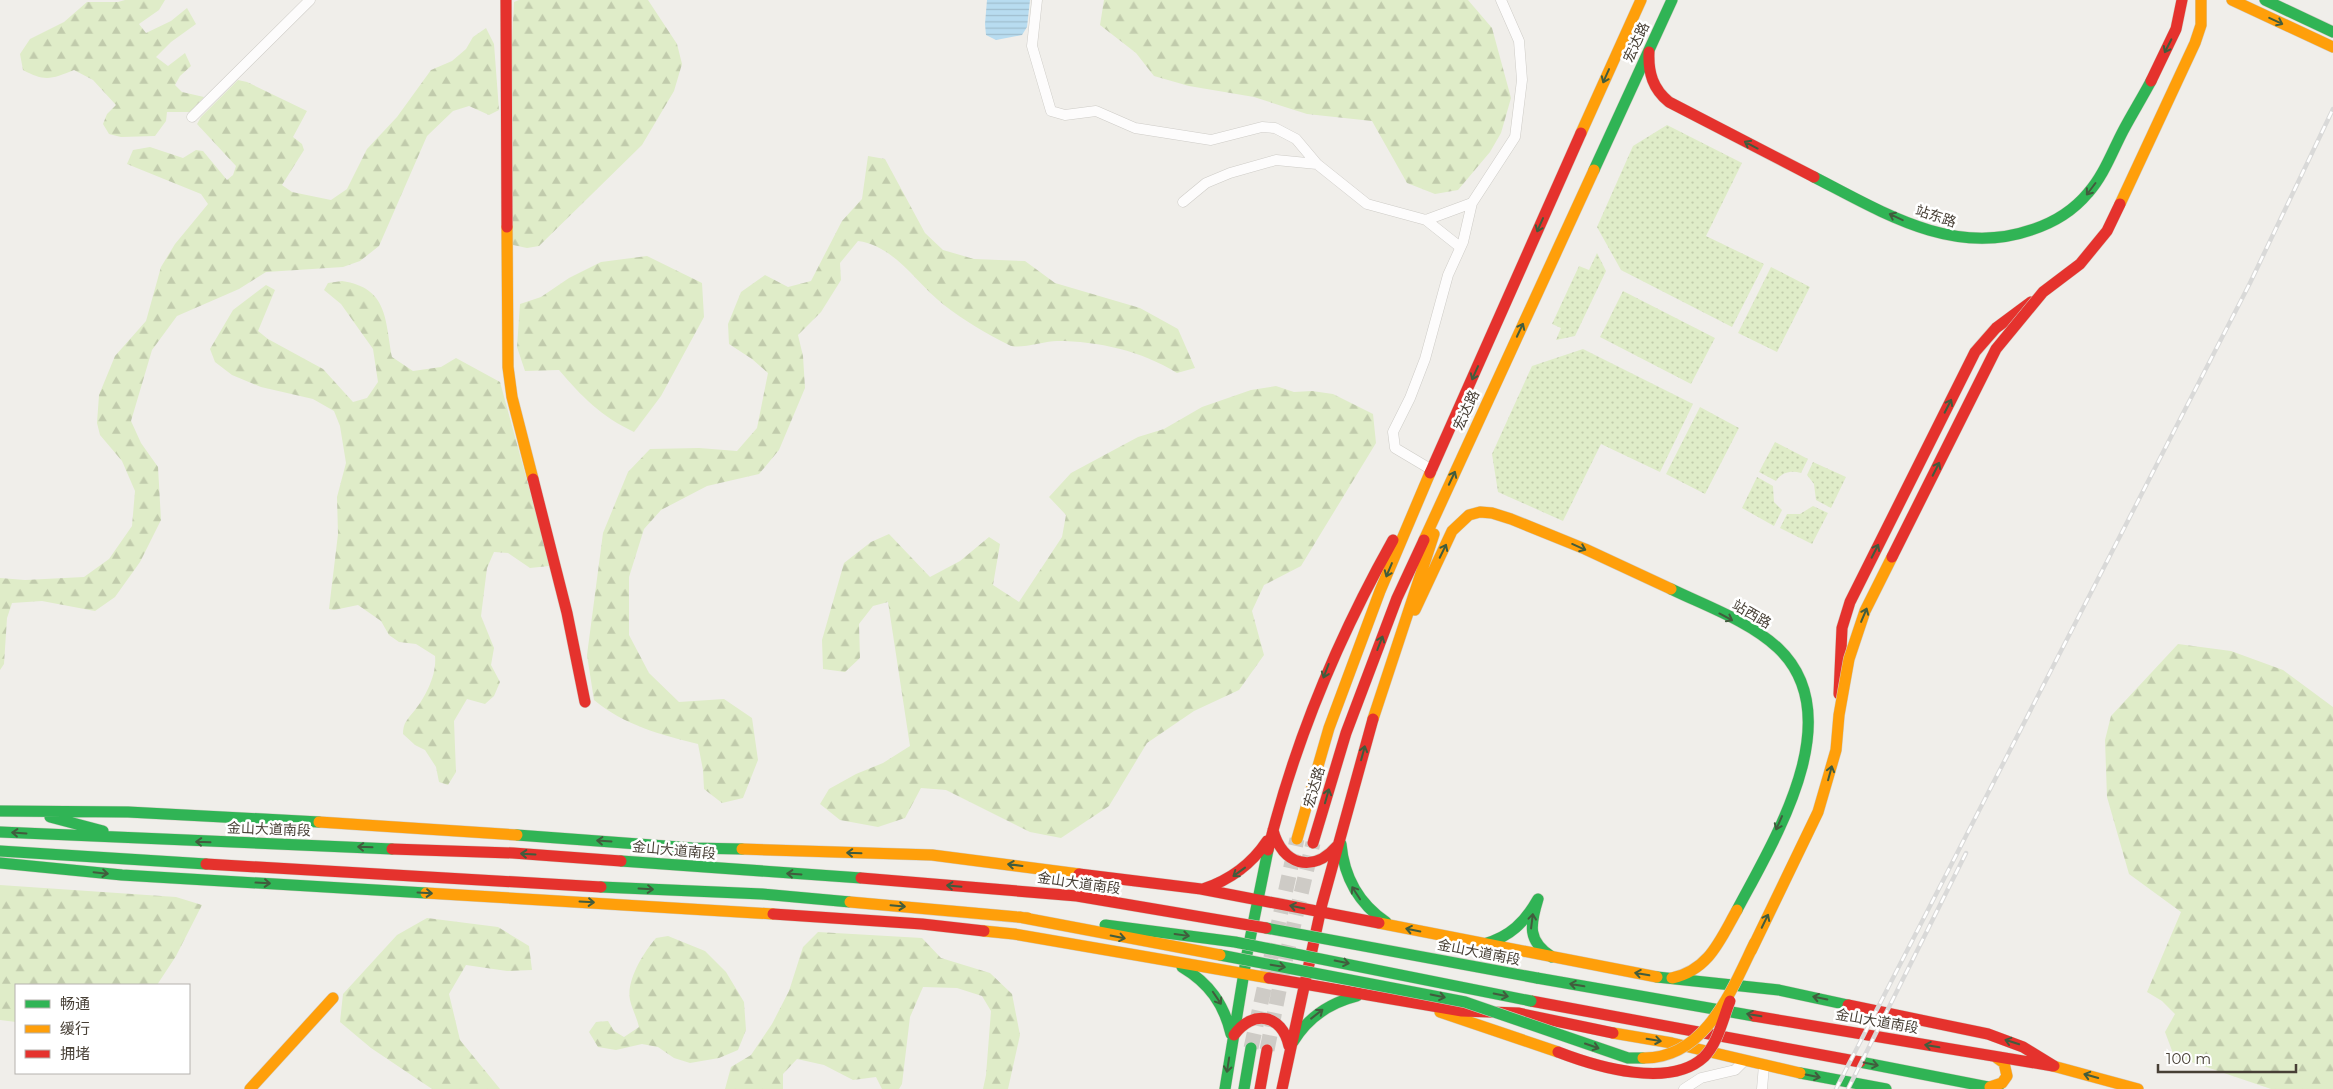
<svg xmlns="http://www.w3.org/2000/svg" width="2333" height="1089" viewBox="0 0 2333 1089" font-family="Montserrat,'Noto Sans SC',sans-serif">
<style>
.grass{fill:url(#grass-dots)}
.forest{fill:url(#forest-firs)}
.water{fill:url(#water-rules)}
.lines{fill:none;stroke-linecap:round;stroke-linejoin:round}
.primary-tunnel{stroke:#cecbc6;stroke-width:15;stroke-dasharray:15 8;stroke-linecap:butt}
.street-casing{stroke:#ceccc7;stroke-width:11}
.fast-casing{stroke:#d1ccc2;stroke-width:12}
.slow-casing{stroke:#d1ccc2;stroke-width:12}
.jam-casing{stroke:#d1ccc2;stroke-width:12}
.street{stroke:#fdfcfc;stroke-width:10}
.fast{stroke:#30b455;stroke-width:11}
.slow{stroke:#ff9f0a;stroke-width:11}
.jam{stroke:#e5322d;stroke-width:11}
.rail-casing{stroke:#d9d9d8;stroke-width:4.5}
.rail{stroke:#fff;stroke-width:2.5;stroke-dasharray:8;stroke-linecap:butt}
.fast-bridge-casing{stroke:#d1ccc2;stroke-width:12;stroke-linecap:butt}
.slow-bridge-casing{stroke:#d1ccc2;stroke-width:12;stroke-linecap:butt}
.jam-bridge-casing{stroke:#d1ccc2;stroke-width:12;stroke-linecap:butt}
.fast-bridge{stroke:#30b455;stroke-width:11}
.slow-bridge{stroke:#ff9f0a;stroke-width:11}
.jam-bridge{stroke:#e5322d;stroke-width:11}
.oneway{stroke:#415c3d}
.labels{text-anchor:middle;dominant-baseline:central;stroke-width:5;stroke-linejoin:round;paint-order:stroke}
.street-label{font-size:14px;fill:#473f35;stroke:#fff}
</style>
<defs>
<pattern id="grass-dots" width="8" height="8" patternUnits="userSpaceOnUse" patternTransform="scale(1.25)"><rect width="8" height="8" fill="#dfecc8"/><path d="M2 2h.1M6 6h.1" fill="none" stroke="#c1cbac" stroke-width="1.8" stroke-linecap="round"/></pattern>
<pattern id="forest-firs" width="22" height="20" patternUnits="userSpaceOnUse" patternTransform="scale(1.25)"><rect width="22" height="20" fill="#dfecc8"/><path d="M5 1l3.5 6h-7zM16 11l3.5 6h-7z" fill="#c1cbac"/></pattern>
<pattern id="water-rules" width="6" height="5" patternUnits="userSpaceOnUse" patternTransform="scale(1.25)"><rect width="6" height="5" fill="#b8dcf0"/><path d="M0 2.5h6" fill="none" stroke="#a0bece"/></pattern>
</defs>
<rect width="100%" height="100%" fill="#f0eeea"/>
<path class="grass" d="M1667 125 1742 163 1706 236 1764 264 1732 327 1621 270 1597 227 1633 146Z
M1597 253 1606 271 1575 336 1556 340 1561 328 1552 324 1579 266 1589 270Z
M1771 267 1810 287 1777 352 1738 333Z
M1623 291 1715 338 1691 384 1600 337Z
M1583 349 1693 404 1660 472 1601 444 1563 521 1498 492 1492 454 1532 366Z
M1700 407 1739 428 1705 494 1666 474Z
M1775 442 1808 459 1801 473C1791 470 1782 472 1776 481L1759 472Z
M1813 462 1846 477 1831 508 1816 500 1814 484 1807 475Z
M1757 477 1773 486 1774 502 1782 510 1774 526 1742 508Z
M1813 506 1828 513 1812 544 1780 528 1787 514H1800Z"/>
<path class="forest" d="M125 0H165L159 10 139 24 146 33 171 21 187 8 196 24 171 42 156 57 168 66 185 53 191 66 180 76 175 85 182 92 204 97 190 112H167L166 121 155 136 121 137 109 134 103 124 107 114 116 105 93 80 74 70C52 79 45 82 23 70L20 54 30 39 64 22 87 2H118Z
M519 0H648L677 44 682 64 674 91 642 145 539 246 527 248 513 245 512 41 514 2Z
M1104 0H1468L1492 28 1511 98 1501 133 1490 152 1458 190 1435 194 1407 183 1372 121 1307 114 1254 97 1189 86 1154 76 1136 53 1100 25Z
M486 28 494 44 499 110 489 115 469 106 453 111 427 136 379 246 360 261 343 267 266 272 239 289 177 316 152 350 131 421 141 443 158 467 161 520 140 562 115 597 95 611 42 601 12 603 7 618 4 664 0 670V578L25 580 84 577 109 559 132 526 135 491 122 461 100 435 97 423 99 395 115 356 146 321 161 267 175 244 208 204 201 194 127 164 133 150 150 147 183 158 196 150 203 151 227 180 233 175 236 166 197 124 201 117 238 80 247 82 307 111 293 137 302 144 304 150 282 185 292 192 331 200 347 189 367 149 397 117 431 70 452 61 466 49 473 37Z
M868 156 885 159 925 233 943 250 974 259 1025 261 1055 283 1140 308 1178 329 1195 368 1177 373C1142 351 1098 341 1057 341 1045 341 1018 350 1009 345 987 334 963 320 944 305 916 283 895 246 858 241L840 263 841 280 821 312 798 335 803 356 805 388 779 450 759 474 707 486 661 510 644 529 629 577V635L649 673 679 702 724 699 752 718 758 760 743 798 722 803 704 789 703 770 698 744C661 735 624 725 594 700L587 655 603 533 628 472 650 449 699 448 737 451 757 428 768 373 752 359 729 344 728 324 741 292 765 275 788 287 811 281 842 221 862 199Z
M647 256 702 283 704 317 661 396 634 432C602 417 581 396 559 370L525 371 517 347 520 304 541 297 569 278 601 262Z
M342 281C388 288 385 319 392 357L413 371 441 367 456 358 500 382 549 561V566L530 568 508 553 494 552 487 568 481 616 494 648 491 665 500 682 494 696 485 704 467 699 454 721 456 772 448 785 439 782 436 767 425 750 415 745 403 734C403 722 408 719 415 710 426 696 437 674 435 656L416 644 399 642 389 635 381 621 358 605 334 610 329 609 338 534 337 497 346 463 340 426 334 411 313 399 261 387 232 375 215 362 210 349 233 310 266 285 275 290 258 331 268 339 323 369 353 402 367 398 378 382 373 349 341 304 324 290 328 283Z
M1276 386 1294 392 1312 391 1333 394 1373 414 1376 443 1301 566 1264 585 1252 611 1264 655 1239 690 1194 711 1147 743 1109 806 1061 838 1030 832 946 790 921 788 905 818 878 827 840 820 820 804 829 789 856 774 883 763 910 746 888 602 873 606 859 624 860 658 845 672 823 669 822 640 844 563 871 542 889 534 930 577 960 561 989 537 1000 544 993 585 1019 602 1062 537 1066 515 1049 497 1071 473 1138 437 1164 429 1202 407 1251 390Z
M2178 644 2231 651 2283 670 2333 707V1089H2271L2174 1056 2165 1032 2175 1014 2162 1001 2147 992 2181 912 2129 874 2107 797 2105 740 2111 716Z
M0 885 176 897 202 905 176 956 157 985H16V1022L0 1020Z
M427 918 498 927 529 946 532 970 507 971 466 965 449 994 460 1040 500 1089H432L371 1048 340 1022 343 994 397 935Z
M818 932 922 938 941 958 990 973 1012 994 1020 1035 1008 1089H983L986 1075 991 1011 982 996 957 988 923 987 910 1017 902 1084 899 1089H882L876 1077 853 1080 824 1065 797 1059 783 1074V1089H725L731 1067 751 1055 772 1024 789 991 803 947Z
M668 936 705 951 726 972 744 1002 746 1030 738 1050 719 1058 690 1063 674 1058 658 1047 642 1044 616 1050 598 1047 589 1032 596 1022 608 1021 614 1031 624 1037 639 1027C637 1018 632 1009 630 1000 626 980 644 952 656 938Z"/>
<path class="water" d="M987 0H1030L1027 27 1022 35 996 40 986 35 985 24Z"/>
<g class="lines">
<path class="primary-tunnel" d="M1251 1048 1297 839
M1267 1050 1284 966 1313 843"/>
<g class="street-casing">
<path id="street" d="M1037 0 1032 46 1051 111 1065 115 1096 111 1135 128 1211 140 1262 127 1275 128 1296 139 1317 164
M192 117 310 0
M1183 202 1206 183 1230 173 1276 160 1317 164 1367 204 1426 220 1460 247
M1426 220 1472 203
M1432 470 1395 448 1393 432 1410 398 1425 359 1448 275 1463 242 1472 203 1515 137 1522 80 1519 41 1501 0
M1684 1089 1701 1078 1735 1070 1744 1061
M1762 1089 1764 1065"/>
</g>
<g class="fast-casing">
<path id="fast" d="M2265 0 2333 32
M1594 170 1672 0
M1814 177C1882 212 1953 257 2031 230 2053 223 2073 211 2088 193 2104 175 2112 152 2123 131 2132 114 2142 98 2151 81
M1671 589C1706 606 1749 621 1778 648 1851 717 1774 840 1737 910
M0 811 128 812 319 822
M50 817 103 831
M0 832 392 849
M517 835 692 848 742 849
M1341 844C1344 877 1358 903 1386 922
M0 851 206 864
M621 861 861 878
M0 863 122 875 426 893
M601 887 762 894 850 902
M1484 944C1510 937 1525 922 1538 899 1530 925 1527 941 1552 957
M1182 967C1209 983 1224 1004 1231 1034
M1657 977 1779 990 1848 1005
M1537 978 1754 1016
M1293 1042C1308 1017 1329 1003 1357 996
M1860 1062 1998 1089
M1800 1073 1886 1089
M1225 1089 1247 954 1268 850
M1244 1089 1251 1048"/>
</g>
<g class="slow-casing">
<path id="slow" d="M2232 0 2333 47
M1581 133 1641 0
M507 227 508 367 512 397 533 479
M1424 540 1594 170
M1415 610 1452 531 1469 515 1480 512 1492 513 1511 519 1585 549 1671 589
M1373 719 1434 534
M319 822 517 835
M1297 839 1329 728 1380 591 1430 473
M742 849 932 855 1079 874
M426 893 773 914
M1379 923 1657 977
M984 931 1014 934 1269 978
M1672 978C1709 970 1720 940 1737 910
M1440 1012 1558 1052
M1613 1033 1672 1043 1800 1073
M2053 1066 2138 1089
M1990 1087 2002 1083 2007 1076 2004 1063 1997 1058
M250 1089 333 998"/>
</g>
<g class="jam-casing">
<path id="jam" d="M506 0 507 227
M1649 52C1648 73 1653 89 1669 102L1814 177
M2151 81 2176 29 2182 0
M1430 473 1581 133
M533 479 567 613 585 702
M1839 694 1842 628 1850 602 1975 352 1996 328 2031 302
M1273 830C1282 865 1313 874 1337 846
M1313 843 1346 733 1397 598 1424 540
M392 849 513 853 621 861
M1268 850C1295 740 1338 638 1393 540
M206 864 601 887
M1079 874 1201 889 1379 923
M1203 889C1230 880 1251 865 1267 841
M773 914 922 924 984 931
M1269 978 1462 1011 1518 1013 1613 1033
M1531 1001 1860 1062
M1848 1005 1988 1034 2023 1047 2054 1066
M1754 1016 2053 1066
M1234 1035C1253 1009 1282 1014 1289 1046
M1260 1089 1267 1050
M1282 1089 1322 904 1373 719"/>
</g>
<use href="#street" class="street"/>
<use href="#fast" class="fast"/>
<use href="#slow" class="slow"/>
<use href="#jam" class="jam"/>
<g class="rail-casing">
<path id="rail" d="M1836 1089 2250 283 2333 109
M1848 1089 1966 853"/>
</g>
<use href="#rail" class="rail"/>
<g class="fast-bridge-casing">
<path id="fast-bridge" d="M1105 925 1235 942 1531 1001
M1266 928 1537 978
M1220 955 1465 1002 1628 1058H1643"/>
</g>
<g class="slow-bridge-casing">
<path id="slow-bridge" d="M2120 204 2195 43 2201 25V0
M850 902 1028 918
M1019 917 1220 955
M1751 951 1818 812 1836 750 1839 715 1849 659 1865 611 1892 557
M1643 1058C1706 1059 1732 989 1755 942"/>
</g>
<g class="jam-bridge-casing">
<path id="jam-bridge" d="M1892 557 1996 349 2043 292 2080 264 2107 231 2120 204
M861 878 1077 896 1266 928
M1558 1052C1597 1067 1670 1089 1704 1057 1718 1043 1723 1018 1730 1001"/>
</g>
<use href="#fast-bridge" class="fast-bridge"/>
<use href="#slow-bridge" class="slow-bridge"/>
<use href="#jam-bridge" class="jam-bridge"/>
</g>
<defs><path id="oneway-shaft" d="M-6 0H5M1.5-3L5.5 0L1.5 3" fill="none" stroke-width="1.6" stroke-linecap="round" stroke-linejoin="round" transform="scale(1.25)"/></defs>
<g class="oneway">
<use href="#oneway-shaft" transform="translate(2276 21) rotate(25)"/>
<use href="#oneway-shaft" transform="translate(2168 46) rotate(117)"/>
<use href="#oneway-shaft" transform="translate(1606 76) rotate(114)"/>
<use href="#oneway-shaft" transform="translate(1751 145) rotate(-152)"/>
<use href="#oneway-shaft" transform="translate(2091 189) rotate(127)"/>
<use href="#oneway-shaft" transform="translate(1896 217) rotate(-155)"/>
<use href="#oneway-shaft" transform="translate(1540 225) rotate(114)"/>
<use href="#oneway-shaft" transform="translate(1520 330) rotate(-65)"/>
<use href="#oneway-shaft" transform="translate(1475 373) rotate(114)"/>
<use href="#oneway-shaft" transform="translate(1948 406) rotate(-63)"/>
<use href="#oneway-shaft" transform="translate(1936 469) rotate(-63)"/>
<use href="#oneway-shaft" transform="translate(1452 478) rotate(-65)"/>
<use href="#oneway-shaft" transform="translate(1579 547) rotate(24)"/>
<use href="#oneway-shaft" transform="translate(1443 551) rotate(-64)"/>
<use href="#oneway-shaft" transform="translate(1875 551) rotate(-63)"/>
<use href="#oneway-shaft" transform="translate(1389 570) rotate(113)"/>
<use href="#oneway-shaft" transform="translate(1864 615) rotate(-67)"/>
<use href="#oneway-shaft" transform="translate(1726 617) rotate(28)"/>
<use href="#oneway-shaft" transform="translate(1380 643) rotate(-69)"/>
<use href="#oneway-shaft" transform="translate(1326 671) rotate(111)"/>
<use href="#oneway-shaft" transform="translate(1363 753) rotate(-75)"/>
<use href="#oneway-shaft" transform="translate(1830 773) rotate(-75)"/>
<use href="#oneway-shaft" transform="translate(1327 796) rotate(-74)"/>
<use href="#oneway-shaft" transform="translate(1779 823) rotate(114)"/>
<use href="#oneway-shaft" transform="translate(19 833) rotate(-176)"/>
<use href="#oneway-shaft" transform="translate(604 841) rotate(-176)"/>
<use href="#oneway-shaft" transform="translate(203 842) rotate(-178)"/>
<use href="#oneway-shaft" transform="translate(365 847) rotate(-178)"/>
<use href="#oneway-shaft" transform="translate(854 853) rotate(-178)"/>
<use href="#oneway-shaft" transform="translate(528 854) rotate(-177)"/>
<use href="#oneway-shaft" transform="translate(1015 865) rotate(-173)"/>
<use href="#oneway-shaft" transform="translate(1239 872) rotate(144)"/>
<use href="#oneway-shaft" transform="translate(101 873) rotate(6)"/>
<use href="#oneway-shaft" transform="translate(794 874) rotate(-176)"/>
<use href="#oneway-shaft" transform="translate(263 883) rotate(3)"/>
<use href="#oneway-shaft" transform="translate(954 886) rotate(-175)"/>
<use href="#oneway-shaft" transform="translate(646 889) rotate(3)"/>
<use href="#oneway-shaft" transform="translate(425 893) rotate(3)"/>
<use href="#oneway-shaft" transform="translate(1356 893) rotate(-123)"/>
<use href="#oneway-shaft" transform="translate(587 902) rotate(3)"/>
<use href="#oneway-shaft" transform="translate(898 906) rotate(5)"/>
<use href="#oneway-shaft" transform="translate(1297 907) rotate(-168)"/>
<use href="#oneway-shaft" transform="translate(1532 921) rotate(-83)"/>
<use href="#oneway-shaft" transform="translate(1765 921) rotate(-64)"/>
<use href="#oneway-shaft" transform="translate(1413 930) rotate(-168)"/>
<use href="#oneway-shaft" transform="translate(1182 935) rotate(8)"/>
<use href="#oneway-shaft" transform="translate(1118 937) rotate(11)"/>
<use href="#oneway-shaft" transform="translate(1342 962) rotate(11)"/>
<use href="#oneway-shaft" transform="translate(1278 966) rotate(10)"/>
<use href="#oneway-shaft" transform="translate(1642 974) rotate(-170)"/>
<use href="#oneway-shaft" transform="translate(1577 985) rotate(-170)"/>
<use href="#oneway-shaft" transform="translate(1501 995) rotate(12)"/>
<use href="#oneway-shaft" transform="translate(1438 996) rotate(12)"/>
<use href="#oneway-shaft" transform="translate(1217 998) rotate(56)"/>
<use href="#oneway-shaft" transform="translate(1820 998) rotate(-168)"/>
<use href="#oneway-shaft" transform="translate(1317 1014) rotate(-38)"/>
<use href="#oneway-shaft" transform="translate(1754 1015) rotate(-170)"/>
<use href="#oneway-shaft" transform="translate(1654 1040) rotate(9)"/>
<use href="#oneway-shaft" transform="translate(2012 1042) rotate(-162)"/>
<use href="#oneway-shaft" transform="translate(1592 1046) rotate(19)"/>
<use href="#oneway-shaft" transform="translate(1932 1046) rotate(-170)"/>
<use href="#oneway-shaft" transform="translate(1871 1064) rotate(11)"/>
<use href="#oneway-shaft" transform="translate(1228 1065) rotate(99)"/>
<use href="#oneway-shaft" transform="translate(1813 1076) rotate(12)"/>
<use href="#oneway-shaft" transform="translate(2091 1076) rotate(-164)"/>
</g>
<g class="labels">
<g class="street-label">
<text transform="translate(1636 42) rotate(-65)">宏达路</text>
<text transform="translate(1936 216) rotate(18)">站东路</text>
<text transform="translate(1466 410) rotate(-65)">宏达路</text>
<text transform="translate(1752 614) rotate(30)">站西路</text>
<text transform="translate(1314 787) rotate(-74)">宏达路</text>
<text transform="translate(269 829) rotate(2)">金山大道南段</text>
<text transform="translate(674 850) rotate(5)">金山大道南段</text>
<text transform="translate(1079 883) rotate(8)">金山大道南段</text>
<text transform="translate(1479 952) rotate(11)">金山大道南段</text>
<text transform="translate(1877 1021) rotate(10)">金山大道南段</text>
</g>
</g>
<rect x="15" y="984" width="175" height="90" fill="#ffffff" stroke="#b5b2ae"/>
<rect x="25" y="1000" width="25" height="8" fill="#30b455" stroke="#b5b2ae"/>
<text x="60" y="1009" font-size="15" fill="#473f35">畅通</text>
<rect x="25" y="1025" width="25" height="8" fill="#ff9f0a" stroke="#b5b2ae"/>
<text x="60" y="1034" font-size="15" fill="#473f35">缓行</text>
<rect x="25" y="1050" width="25" height="8" fill="#e5322d" stroke="#b5b2ae"/>
<text x="60" y="1059" font-size="15" fill="#473f35">拥堵</text>
<path d="M2158 1064v8h138v-8" fill="none" stroke="#473f35" stroke-width="2.5"/>
<text x="2166" y="1064" font-size="15" fill="#473f35" stroke="#ffffff" stroke-width="4" paint-order="stroke">100 m</text>
</svg>
